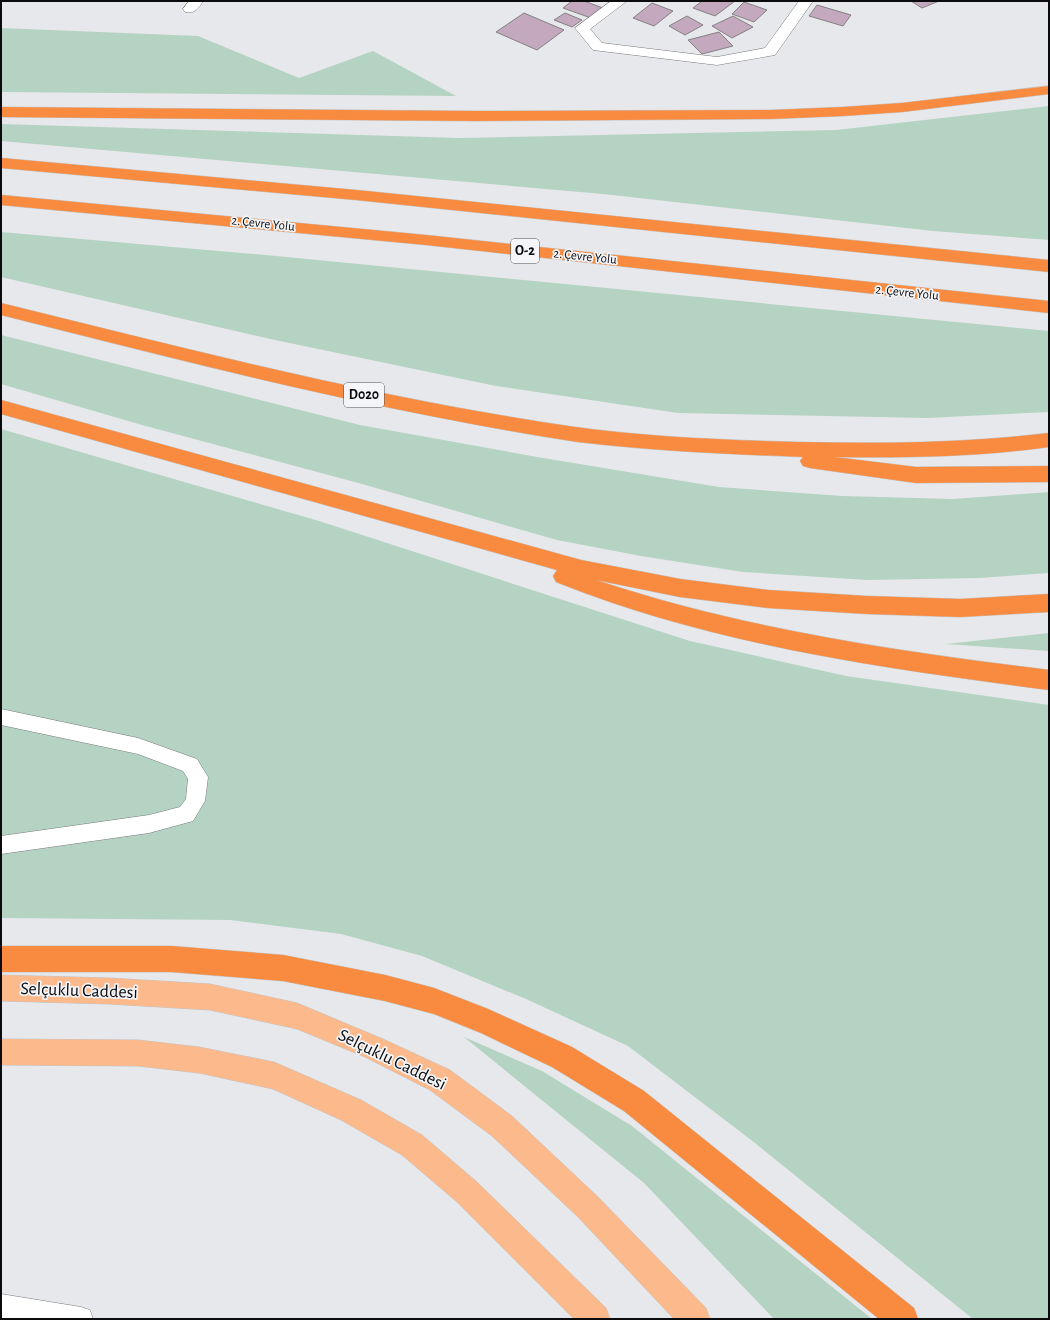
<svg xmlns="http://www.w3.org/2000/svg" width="1050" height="1320" viewBox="0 0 1050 1320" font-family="'Alegreya Sans',sans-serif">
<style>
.green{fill:#b5d3c2}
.building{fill:#c3a8be;stroke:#848183}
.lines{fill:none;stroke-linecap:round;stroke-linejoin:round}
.lane-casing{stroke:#797a7e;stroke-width:1}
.street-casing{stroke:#797a7e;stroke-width:1}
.primary-casing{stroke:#c4c4c5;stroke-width:1}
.highway-casing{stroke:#c4c4c5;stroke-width:1}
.lane{fill:#fff;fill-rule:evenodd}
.street{fill:#fff;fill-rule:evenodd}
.primary{fill:#fbb98c;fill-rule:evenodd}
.highway{fill:#f88b3f;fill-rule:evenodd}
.labels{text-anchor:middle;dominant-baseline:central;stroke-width:3.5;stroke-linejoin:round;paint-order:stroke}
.far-street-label{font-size:13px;fill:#0b0b0d;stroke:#f4f5f9}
.shield{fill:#f4f5f9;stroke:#515154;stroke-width:1}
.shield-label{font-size:14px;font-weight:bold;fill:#0b0b0d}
.near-street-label{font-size:18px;fill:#0b0b0d;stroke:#f4f5f9}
</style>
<rect width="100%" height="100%" fill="#e7e8eb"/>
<path class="green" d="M1 28 198 36 299 78 373 51 456 96 1 92Z
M1049 106V240L933 231 603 194 1 141V124L460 138 836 130Z
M1 232 266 255 1049 331V412L927 418 678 413 496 386 275 340 1 277Z
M1 335 360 425 537 457 719 487 842 496 953 499 1049 492V573L979 578 867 580 743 572 641 556 557 540 362 484 142 425 1 384Z
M1 429 319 521 690 641 846 676 1049 705V1319H973L755 1143 628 1046 526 999 422 956 341 934 230 920 1 918Z
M1049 633V651L946 644Z
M464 1037 542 1071 632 1126 872 1319H774L644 1183Z"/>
<path class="building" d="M572 1H584L603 8 591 18 563 8Z
M702 1H735L715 16 693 8Z
M911 1H939L922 8Z
M744 2 767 10 754 22 732 14Z
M652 3 673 11 654 26 633 18Z
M817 5 851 15 843 26 809 16Z
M524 13 564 30 537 50 496 32Z
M565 13 582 20 572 27 554 20Z
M687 16 703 25 685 35 669 26Z
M733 16 753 27 732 38 712 26Z
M719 32 733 46 702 54 688 40Z"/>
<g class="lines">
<g class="lane-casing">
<path id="lane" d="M1 709 138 738 197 759 208 777 205 801 193 821 149 833 1 854V836L149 815 180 807 186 799 188 779 183 771 138 754 1 725Z
M1 1294 81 1307 90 1310 93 1319 1 1318Z"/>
</g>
<g class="street-casing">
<path id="street" d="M189 1H203C198 9 195 14 185 12L183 9Z
M611 1H627L590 29 602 43 717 57 765 48 799 1H813L775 55 717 65 593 50 575 28Z"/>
</g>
<g class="primary-casing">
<path id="primary" d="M1 975 109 978 210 984 297 1003 383 1039 450 1070 512 1116 598 1197 706 1308 710 1319H674L578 1217 492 1136 430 1090 365 1057 297 1029 210 1010 109 1004 1 1001Z
M1 1039 138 1040 199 1047 274 1062 361 1100 422 1135 477 1182 606 1308 610 1319H574L457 1202 402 1155 341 1120 273 1089 199 1073 138 1066 1 1065Z"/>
</g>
<g class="highway-casing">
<path id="highway" d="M1049 86V94L902 112 843 116 771 119 475 121 1 117V107L475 111 771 110 843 107 902 103Z
M1 158 356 190 1049 260V272L356 200 1 168Z
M1 195 426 235 1049 301V313L426 245 1 205Z
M1 303C191 350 381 399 575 427 648 437 724 440 798 442 882 444 966 443 1049 433V447C978 457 906 458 834 457L916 467 1049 466V482L916 483 810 468 803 466 800 461 803 457C728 454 652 451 578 442 517 433 456 421 396 409 263 382 132 348 1 315Z
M1 400 581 560 680 579 768 590 867 596 960 599 1049 594V612L960 617 867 614 768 608 680 597 596 580C743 629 896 651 1049 670V690C882 668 713 645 556 582L553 576 557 570 1 414Z
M1 946H171L283 955 385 975 434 988 488 1009 572 1047 644 1091 914 1308 918 1319H879L624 1111 552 1067 481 1033 434 1014 385 1001 283 981 171 972H1Z"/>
</g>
<use href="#lane" class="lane"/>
<use href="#street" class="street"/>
<use href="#primary" class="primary"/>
<use href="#highway" class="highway"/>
</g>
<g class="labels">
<g class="far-street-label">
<text transform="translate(263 224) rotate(6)">2. Çevre Yolu</text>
<text transform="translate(585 257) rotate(6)">2. Çevre Yolu</text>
<text transform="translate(907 293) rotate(6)">2. Çevre Yolu</text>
</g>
<g class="shield">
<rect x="511" y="239" width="28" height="24" rx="3"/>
<rect x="344" y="383" width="40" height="24" rx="3"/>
</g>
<g class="shield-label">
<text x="525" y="251">O-2</text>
<text x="364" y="395">D020</text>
</g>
<g class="near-street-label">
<text transform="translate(79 991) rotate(2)">Selçuklu Caddesi</text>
<text transform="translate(392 1060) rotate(26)">Selçuklu Caddesi</text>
</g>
</g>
<rect width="1050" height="1320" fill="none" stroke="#0b0b0d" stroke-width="4"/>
</svg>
